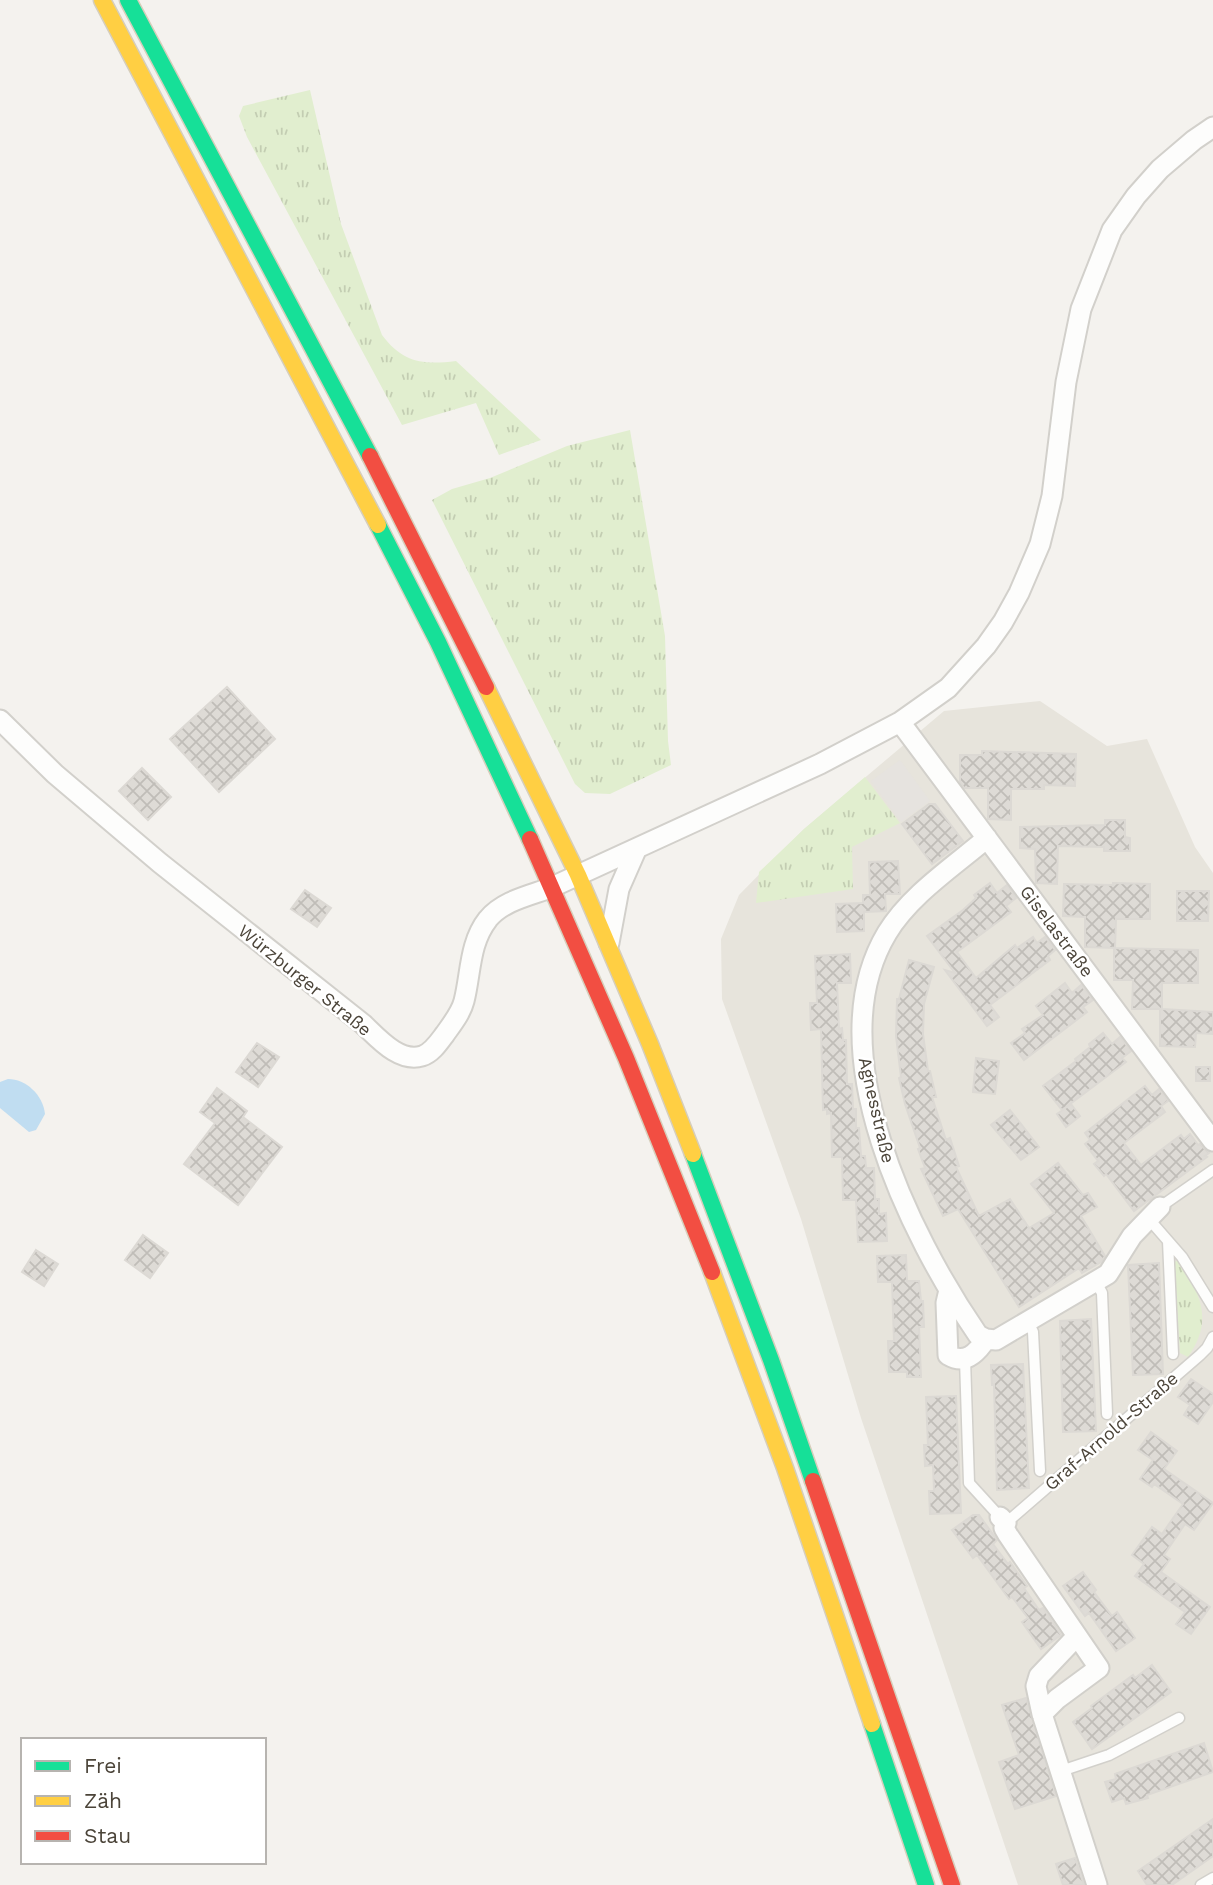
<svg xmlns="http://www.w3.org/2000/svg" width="1213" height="1885" viewBox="0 0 1213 1885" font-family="'Work Sans',sans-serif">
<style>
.residential{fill:#e7e4dc}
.grass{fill:url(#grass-tufts)}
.parking{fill:#e6e3df}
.water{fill:#c0ddf1}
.building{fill:url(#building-cross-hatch);stroke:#dcd9d4;stroke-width:2}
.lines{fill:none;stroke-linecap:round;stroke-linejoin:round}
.lane-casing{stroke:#d2d0cb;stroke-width:13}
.street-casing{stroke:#d2d0cb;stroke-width:23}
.fast-casing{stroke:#d6cebb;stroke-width:19}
.slow-casing{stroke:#d6cebb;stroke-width:19}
.jam-casing{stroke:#d6cebb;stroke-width:19}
.lane{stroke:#fdfdfc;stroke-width:10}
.street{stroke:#fdfdfc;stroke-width:19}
.fast{stroke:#16e098;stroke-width:16}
.slow{stroke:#ffcf43;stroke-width:16}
.jam{stroke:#f24e42;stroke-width:16}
.labels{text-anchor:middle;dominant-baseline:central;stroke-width:5;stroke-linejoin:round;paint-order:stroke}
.street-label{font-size:18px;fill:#4b4439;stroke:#fff}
</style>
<defs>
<pattern id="grass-tufts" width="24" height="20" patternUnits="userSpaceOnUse" patternTransform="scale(1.75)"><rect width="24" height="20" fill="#e1eecf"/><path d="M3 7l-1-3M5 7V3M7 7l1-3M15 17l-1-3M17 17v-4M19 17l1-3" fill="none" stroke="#c3cdb2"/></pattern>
<pattern id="building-cross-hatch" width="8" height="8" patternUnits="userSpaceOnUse" patternTransform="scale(1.75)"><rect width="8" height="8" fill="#dedbd6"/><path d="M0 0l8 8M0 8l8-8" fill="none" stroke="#c0bdb8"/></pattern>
</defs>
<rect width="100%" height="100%" fill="#f4f2ee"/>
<path class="residential" d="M1040 701 1107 746 1147 739 1195 847 1213 873V1885H1018L861 1418 801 1219 722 999 721 939 739 895 804 829 944 711Z"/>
<path class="grass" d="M310 90 341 224 382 335C403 363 423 365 456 361L541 440 499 455 476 403 402 425 247 137 239 116 243 106Z
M630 430 665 636 668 741 671 765 610 794 585 793 575 784 432 500 452 489 490 478 567 446Z
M865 777 900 823 852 847 853 889 756 903 759 872 804 829Z
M1179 1260C1202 1297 1213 1321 1188 1357L1180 1353 1174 1262Z"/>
<path class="parking" d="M900 760 930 801 901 822 871 781Z"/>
<path class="water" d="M8 1079C26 1079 43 1095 45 1114L36 1130 29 1132 0 1108V1082Z"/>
<path class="building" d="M227 687 275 739 219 792 170 739Z
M982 751 1076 754 1075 786 1044 785V789H1011V820L988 819V788H964L960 782V755H982Z
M142 768 171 797 148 820 119 791Z
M929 804H935L963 841 932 864 902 824Z
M1105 820H1125V837L1130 838V851H1104V847L1058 846 1057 884 1036 883 1035 849 1020 848V827L1105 825Z
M898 861 900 894H885L886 911 864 912V931L837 932 836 904 863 903V895H870L869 862Z
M990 883 997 893 1007 885 1016 898 1006 906 1011 912 957 952 976 978 1015 945 1017 948 1033 937 1037 943 1045 937 1055 950 1048 956 1050 960 990 1005 999 1017 987 1026 945 970 955 973 927 936 963 910 976 898 974 895Z
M1113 883 1150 884V919H1116L1115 948 1085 947V917L1063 916 1064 884 1113 885Z
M305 890 331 908 317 927 291 909Z
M1177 891H1209L1208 921H1177Z
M1114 948 1198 950V983H1162V1009L1213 1012V1034L1196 1033 1195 1047 1160 1046V1009H1132L1133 980H1114Z
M850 954 851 983H837L839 1029 842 1028 843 1040H846L847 1084H852L853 1109H856V1128H859L861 1156H865L866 1168H874L875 1199H879V1214L886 1213 887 1241 858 1242 856 1200H843L842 1157H832L831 1113 827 1114V1109L823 1110 821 1029 811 1030 810 1003H817L815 956Z
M909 960 934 967 924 1004 923 1034 928 1071H930L936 1097H932L946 1140 950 1138 959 1166 956 1167 979 1216 1010 1199 1029 1228 1054 1213 1031 1184 1058 1163 1083 1195 1088 1193 1097 1207 1081 1216 1105 1256 1101 1262 1082 1273 1079 1268 1019 1307 958 1209 943 1216 921 1169 925 1168 918 1149 920 1148 905 1104 899 1078 901 1077 896 1036 897 999H899Z
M1065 983 1072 993 1081 985 1093 1000 1083 1007 1087 1012 1024 1060 1011 1043 1025 1033 1022 1029 1043 1015 1036 1006Z
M1103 1033 1112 1044 1120 1037 1131 1051 1122 1058 1126 1062 1062 1110 1043 1086 1076 1061 1075 1059 1090 1047 1089 1044Z
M257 1043 279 1057 258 1087 236 1072Z
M976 1058 999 1061 995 1094 973 1092Z
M1196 1067H1210V1081H1196Z
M1145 1086 1152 1095 1159 1089 1168 1101 1161 1106 1165 1112 1124 1143 1141 1165 1181 1135 1184 1139 1190 1134 1198 1145 1200 1144 1209 1153 1205 1156 1207 1157 1134 1211 1106 1174 1104 1176 1094 1164 1098 1161 1085 1144 1090 1140 1085 1133Z
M217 1088 247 1111 243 1117 282 1147 238 1205 184 1164 215 1123 200 1112Z
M1071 1104 1080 1116 1066 1127 1057 1114Z
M1010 1110 1039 1147 1021 1160 991 1125Z
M143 1235 168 1253 150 1278 125 1260Z
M36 1250 58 1264 44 1286 22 1272Z
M906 1255 907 1281H919L921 1301H923L924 1327H919L921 1377H907V1372H889L888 1341H894L892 1282H878L877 1256Z
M1159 1263 1163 1374 1133 1375 1128 1265Z
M1091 1319 1096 1431 1063 1432 1060 1321Z
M1023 1364 1029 1488 997 1490 994 1385H992L991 1365Z
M1191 1379 1213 1394V1402L1198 1424 1184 1415 1190 1405 1178 1397Z
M956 1396 961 1513 930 1514 929 1491H934L933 1465 925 1466 924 1445H928L926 1397Z
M1151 1432 1177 1451 1164 1469 1213 1503 1194 1530 1185 1524 1164 1555 1170 1559 1161 1572 1210 1607 1191 1634 1176 1624 1185 1612 1135 1576 1144 1564 1132 1555 1152 1527 1162 1534 1183 1504 1154 1484 1152 1487 1140 1479 1153 1460 1138 1450Z
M973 1515H979L997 1540 993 1544 1008 1564 1010 1562 1027 1586 1024 1588 1039 1610 1043 1608 1061 1635 1041 1649 1022 1622 1028 1618 1012 1597 1009 1599 977 1555 973 1558 952 1530Z
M1083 1572 1096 1590 1094 1592 1112 1616 1117 1612 1135 1638 1116 1651 1089 1613 1085 1616 1063 1586Z
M1152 1665 1171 1692 1092 1749 1073 1722 1092 1708 1091 1706 1133 1675 1135 1678Z
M1026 1698 1056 1796 1015 1809 999 1762 1019 1755 1002 1705Z
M1204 1743 1213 1772 1147 1795 1148 1798 1126 1804 1124 1798 1112 1802 1105 1782 1116 1779 1115 1774Z
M1213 1819V1856L1172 1885H1147L1138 1871Z
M1075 1858 1084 1885H1063L1056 1864Z"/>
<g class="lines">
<g class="lane-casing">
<path id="lane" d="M1160 1207 1213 1170
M1148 1218 1182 1257 1213 1307
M1168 1241 1173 1354
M1096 1282 1102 1293 1107 1414
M1028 1322 1033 1332 1040 1471
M965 1359 969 1483 1000 1517
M1006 1523 1200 1355 1207 1348 1213 1337
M1061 1771 1109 1755 1179 1718
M1201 1885 1213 1878"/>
</g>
<g class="street-casing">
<path id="street" d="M0 720 55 774 160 863 363 1024C378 1038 399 1063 422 1056 432 1053 439 1042 445 1034 452 1024 461 1013 464 1001 471 974 469 943 488 919 503 901 528 896 550 888L820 764 900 722 948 688 986 646 1003 622 1019 593 1040 544 1052 496 1066 382 1081 309 1112 230 1136 196 1160 169 1194 140 1213 127
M900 722 1213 1141
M609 943 619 889 637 848
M949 1290 946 1303 948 1355C965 1365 977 1353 986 1339L996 1340 1108 1274 1132 1236 1160 1207
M986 1339 978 1335C910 1236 817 1050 887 933 910 895 953 867 987 838
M1000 1517 1006 1523 1004 1528 1008 1535 1099 1668 1057 1699 1042 1714
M1077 1636 1039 1676 1036 1686 1042 1714 1097 1885"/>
</g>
<g class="fast-casing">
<path id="fast" d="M128 0 370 456
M378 525 438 642 530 839
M693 1154 771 1360 813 1481
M872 1724 926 1885"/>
</g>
<g class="slow-casing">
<path id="slow" d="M102 0 378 525
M486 687 578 875 650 1044 693 1154
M712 1272 785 1468 872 1724"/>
</g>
<g class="jam-casing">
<path id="jam" d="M370 456 486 687
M530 839 626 1058 712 1272
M813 1481 952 1885"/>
</g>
<use href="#lane" class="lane"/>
<use href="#street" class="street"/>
<use href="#fast" class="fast"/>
<use href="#slow" class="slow"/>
<use href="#jam" class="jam"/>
</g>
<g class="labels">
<g class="street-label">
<text transform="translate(1057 931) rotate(53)">Giselastraße</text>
<text transform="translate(305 980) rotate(39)">Würzburger Straße</text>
<text transform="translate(877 1110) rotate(77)">Agnesstraße</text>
<text transform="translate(1111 1431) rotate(-41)">Graf-Arnold-Straße</text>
</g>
</g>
<rect x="21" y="1738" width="245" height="126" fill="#ffffff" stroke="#b7b4b0" stroke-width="2"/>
<rect x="35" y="1761" width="35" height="10" fill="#16e098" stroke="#b7b4b0" stroke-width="2"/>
<text x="84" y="1773" font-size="21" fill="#4b4439">Frei</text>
<rect x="35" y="1796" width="35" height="10" fill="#ffcf43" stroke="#b7b4b0" stroke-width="2"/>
<text x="84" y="1808" font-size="21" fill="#4b4439">Zäh</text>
<rect x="35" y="1831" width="35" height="10" fill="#f24e42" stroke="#b7b4b0" stroke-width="2"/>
<text x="84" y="1843" font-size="21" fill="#4b4439">Stau</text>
</svg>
